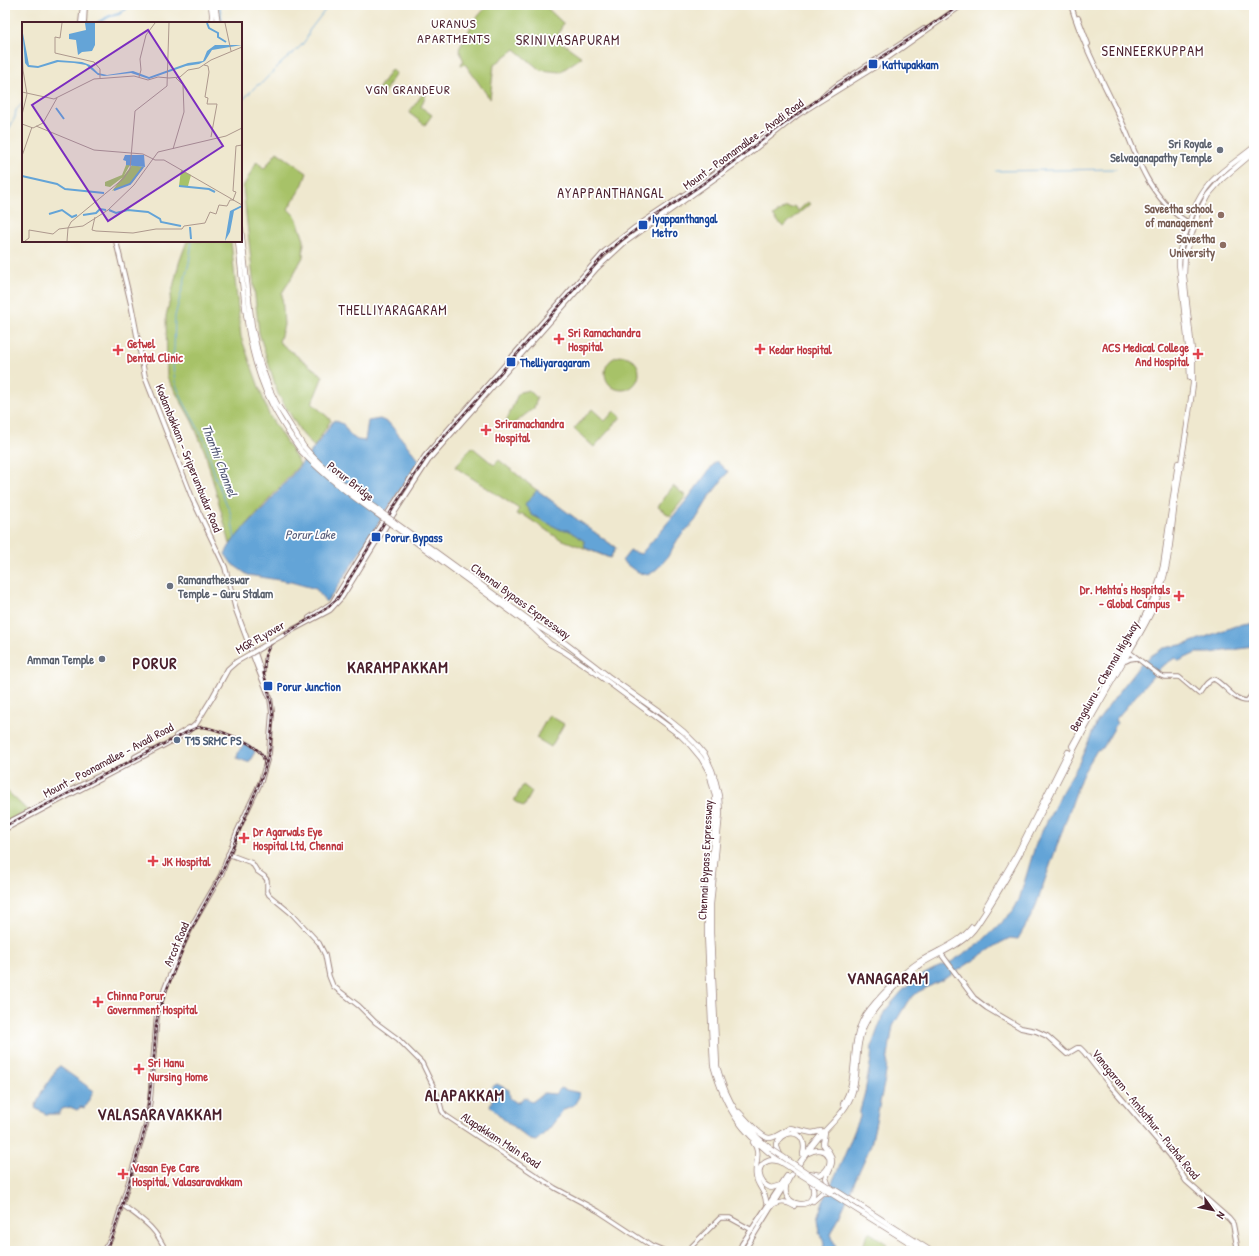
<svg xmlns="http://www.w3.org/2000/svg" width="1259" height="1256" viewBox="0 0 1259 1256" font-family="'Patrick Hand',sans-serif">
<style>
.green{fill:#a7c268;stroke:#78704a}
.water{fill:#64a4d7;stroke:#576281}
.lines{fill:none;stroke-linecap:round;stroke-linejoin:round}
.stream{stroke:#64a4d7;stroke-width:1}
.canal{stroke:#64a4d7;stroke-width:2}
.secondary-casing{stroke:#9c847d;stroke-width:5.5}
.primary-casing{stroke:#9c847d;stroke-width:6}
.trunk-casing{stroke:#9c847d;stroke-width:6}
.secondary{stroke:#fff;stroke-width:3.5}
.primary{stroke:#fff;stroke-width:4}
.trunk{stroke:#fff;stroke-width:4.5}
.rail-casing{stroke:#4a1f2b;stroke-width:2.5}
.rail{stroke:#fff;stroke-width:1;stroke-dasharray:3;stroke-linecap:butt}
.primary-bridge-casing{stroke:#9c847d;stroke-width:6;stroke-linecap:butt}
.trunk-bridge-casing{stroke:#9c847d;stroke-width:6;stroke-linecap:butt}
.primary-bridge{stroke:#fff;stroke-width:4}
.trunk-bridge{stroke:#fff;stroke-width:4.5}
.transit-dot{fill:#1a4fb4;stroke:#fff;stroke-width:1.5}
.worship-dot{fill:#6b7280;stroke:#fff;stroke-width:1.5}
.education-dot{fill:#8d6e63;stroke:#fff;stroke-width:1.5}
.health-dot{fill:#e0444e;stroke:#fff;stroke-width:1.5}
.service-dot{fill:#5c6f8a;stroke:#fff;stroke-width:1.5}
.labels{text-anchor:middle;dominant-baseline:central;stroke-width:3.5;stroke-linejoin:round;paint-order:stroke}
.transit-label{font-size:12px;font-weight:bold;fill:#164399;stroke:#fff;text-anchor:start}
.worship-label{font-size:12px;font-weight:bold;fill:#5b616d;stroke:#fff;text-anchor:end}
.street-label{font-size:12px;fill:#4a1f2b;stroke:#fff}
.education-label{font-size:12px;font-weight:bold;fill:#785e54;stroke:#fff;text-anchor:end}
.health-label{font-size:12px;font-weight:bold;fill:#be3a42;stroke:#fff;text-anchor:start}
.service-label{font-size:12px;font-weight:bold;fill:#4e5e75;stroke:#fff;text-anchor:start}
.neighbourhood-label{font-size:13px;letter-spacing:1px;fill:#4a1f2b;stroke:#fff}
.water-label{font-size:13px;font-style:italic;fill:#565b78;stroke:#fff}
.quarter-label{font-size:14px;letter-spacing:1px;fill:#4a1f2b;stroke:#fff}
.district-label{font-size:16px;font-weight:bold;letter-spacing:1px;fill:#4a1f2b;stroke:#fff}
.inset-river{fill:none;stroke:#64a4d7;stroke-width:2}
.inset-road{fill:none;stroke:#ad988d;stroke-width:1}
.view{fill:#7b2cbf;fill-opacity:0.15;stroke:#7b2cbf;stroke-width:2}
.inset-edge{fill:none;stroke:#4a1f2b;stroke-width:2}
</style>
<rect width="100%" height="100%" fill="#fff"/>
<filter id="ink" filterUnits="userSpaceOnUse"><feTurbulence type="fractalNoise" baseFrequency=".025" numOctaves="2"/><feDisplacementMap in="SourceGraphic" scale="8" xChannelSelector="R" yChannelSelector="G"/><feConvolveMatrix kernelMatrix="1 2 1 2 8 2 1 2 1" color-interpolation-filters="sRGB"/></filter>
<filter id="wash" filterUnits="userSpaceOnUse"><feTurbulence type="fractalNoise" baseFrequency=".012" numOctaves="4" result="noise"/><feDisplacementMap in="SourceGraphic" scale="16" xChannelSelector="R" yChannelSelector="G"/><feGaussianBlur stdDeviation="0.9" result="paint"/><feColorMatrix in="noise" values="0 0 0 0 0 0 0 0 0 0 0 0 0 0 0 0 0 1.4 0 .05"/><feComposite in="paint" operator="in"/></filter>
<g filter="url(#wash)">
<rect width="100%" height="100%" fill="#efe8cf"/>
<path class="green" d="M488 5H544L563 23 557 39 582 57 560 72 540 70 515 49 494 65 490 99 465 64 463 65H461L462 62H464L459 49 474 21Z
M392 70 396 73 382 96 377 91 390 71Z
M424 92 426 94 421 107 432 115 425 125 409 113Z
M277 152 307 173 303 184 288 209 296 217 304 240 303 257 292 277 282 293 284 325 279 342 323 376 312 403 331 420 314 447 301 432 278 394 259 333 243 187 257 161 264 169Z
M808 202 810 204 783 227 773 216 786 207 791 208 794 206 798 211Z
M187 241H231L241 337 269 415 300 464 230 544 205 452 192 421 167 377 166 316 179 263Z
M605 373a17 17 0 1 1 34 0a17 17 0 1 1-34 0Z
M529 390 537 398 534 408 513 424 508 425 505 424 518 394 520 392Z
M592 409 605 421 614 411 621 417 594 447 574 429Z
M472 447 494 465 499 460 534 488 616 548 610 558 558 538 522 514 520 516 516 514 519 509 455 467Z
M673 486 686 496 670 516 658 507Z
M549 715 564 724 551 747 536 738Z
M523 785 532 792 524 807 514 801Z
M5 789 28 811 5 823Z
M869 1232 887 1244 884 1251H860Z"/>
<path class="water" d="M380 419 389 423 419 460 333 594 326 602 316 589 291 582 248 575 232 564 225 554C234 535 252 521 266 505 290 478 314 450 334 420L343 424 350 435 357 440 365 441 368 421Z
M716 461 728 472 710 496 695 521 678 539 667 558 658 568 649 575 638 573 622 561 630 551 641 554 686 501Z
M537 490 616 548 610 558 585 548 584 541 568 530H561L532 515 525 505Z
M1254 622V647L1210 653H1196L1179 661 1175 658 1161 667 1115 720 1117 723 1103 748 1097 750 1082 775 1034 911 1018 939 1010 938 1000 943 948 977 918 992 908 1001 893 1026 889 1049 885 1079 871 1145 831 1234 837 1251H823L824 1243 819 1232 817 1219 822 1204 843 1159 860 1117V1110L865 1092 871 1059 872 1045 884 1012 903 990 919 977 934 969 951 962 980 943 1013 911 1019 900 1036 843 1063 790 1078 765 1097 722 1122 688 1140 665 1152 655 1164 648 1186 644 1238 625Z
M245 744 254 750 255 752 249 762H247L237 758C237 754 241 746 245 744Z
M59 1066 94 1091 84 1108 81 1107 77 1110 70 1107 62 1109 59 1114H46L35 1108 41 1093Z
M497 1084 509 1090 510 1098 517 1103 525 1097 532 1102 544 1093 555 1094 561 1088C567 1091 573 1091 579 1093V1097L574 1105 564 1109 549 1129 536 1141 530 1140 502 1118 490 1106 494 1093 492 1087Z"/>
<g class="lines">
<path class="stream" d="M241 102 256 86 262 83 278 66 301 46 307 38 309 31 329 5
M5 137 15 117 16 110 23 103
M996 171 1116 169
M192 241 189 263 175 316 174 350 172 358 175 382 182 399 205 441 216 479 230 512 235 539"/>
<path class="canal" d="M219 5 222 23
M97 23 110 16 119 14 129 5"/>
</g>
</g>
<g filter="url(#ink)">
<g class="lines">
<g class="secondary-casing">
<path id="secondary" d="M1124 648 1159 675 1164 677H1179L1199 694C1203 689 1207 680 1214 679 1225 685 1234 701 1247 701L1254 692
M1126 661 1130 659 1137 658
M228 854 252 863 257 871 264 876 267 880V891L269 895 292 914 319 943 325 955 329 976 333 986 359 1006 375 1022 398 1039 422 1063 438 1096 442 1111 445 1115 555 1188 598 1211 651 1246 663 1251
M124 1206C144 1221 155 1227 166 1251
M687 1251 720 1218H730L752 1230"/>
</g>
<g class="primary-casing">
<path id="primary" d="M1071 5C1083 46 1105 85 1123 124 1132 144 1139 167 1151 185 1162 202 1174 215 1192 225
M1078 18 1088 44
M81 23 83 5
M84 23 85 5
M823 96 837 85 924 29
M309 618 332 603 381 524 425 456 605 251 633 229 703 182 783 123
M283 635 330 610 342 597 391 518 430 458 597 268 624 243 742 159 799 114 873 68 962 5
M255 653 261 671
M176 736 189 728
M135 757 148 750
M5 824 101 775
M5 829 185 734 196 724 212 698
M939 951 974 998 987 1008 1021 1028 1036 1031 1047 1036 1067 1054 1077 1048H1080L1084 1052 1109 1084 1170 1155 1186 1181 1229 1219 1233 1224 1238 1251
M103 1251 110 1240 115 1227 146 1125 150 1100 157 1014 165 988 179 953 194 922 221 875 237 832 261 781 269 753 272 712 270 698 257 666 236 610 225 567 193 500 145 377 131 304 116 241
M739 1251 742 1244 782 1184
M744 1251 786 1183"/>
</g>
<g class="trunk-casing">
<path id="trunk" d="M211 5 213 23
M215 5 218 23
M1193 212C1206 178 1227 169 1254 147
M241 229 252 327 260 362 270 390 277 404 304 447
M1186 232 1180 250 1179 264 1189 355 1190 378
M238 241C244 296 246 354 272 404 280 421 291 436 301 451
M393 521 539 627 565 643 608 676 663 715 684 732 695 743 705 755 712 770 716 783 719 796 720 813 711 904V933L717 1066C726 1100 742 1127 771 1149
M391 524 532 627 550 644 563 651 596 673 681 736 691 746 701 758 709 772 715 796 716 813 707 903V934L713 1065C726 1111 742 1133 780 1161
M1072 746 1140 625 1155 596 1163 566 1178 463
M985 908 1017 854 1068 752
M843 1104C860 1078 848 1044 865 1016 875 1001 903 972 919 962 936 951 959 944 972 927
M739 1112C745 1118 762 1139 770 1138 777 1137 784 1131 790 1128L812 1133 821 1131
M825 1132 823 1144C825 1147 827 1149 829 1152 836 1162 829 1169 826 1178L829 1186 931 1251
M753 1142C762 1153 754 1163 756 1176 757 1186 766 1191 766 1202
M808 1153C829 1142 838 1165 820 1175L809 1173
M781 1156C779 1153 778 1150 777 1147 776 1129 810 1126 803 1154
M781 1162C777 1161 772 1159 768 1161 754 1166 759 1184 771 1188L781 1185 787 1176
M811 1181C825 1216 770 1208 790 1177 798 1165 807 1152 816 1141 828 1126 846 1112 852 1094 860 1072 854 1047 864 1026 873 1007 903 976 921 964 940 952 964 945 977 925 1020 862 1050 792 1087 725 1101 700 1115 676 1129 652 1141 632 1153 612 1160 590 1170 562 1171 531 1175 502 1181 463 1188 423 1193 384V360L1184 276 1185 253 1200 210 1208 195 1222 179 1254 152
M813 1201 822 1193H830
M771 1207C780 1201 785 1201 794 1206
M862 1213 923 1251"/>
</g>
<use href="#secondary" class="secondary"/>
<use href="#primary" class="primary"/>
<use href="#trunk" class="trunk"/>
<g class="rail-casing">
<path id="rail" d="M5 826 187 732C191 730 197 727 202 727 214 728 246 740 255 748 261 752 265 759 265 767
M103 1251 110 1242 118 1219 146 1126 154 1056 156 1024 159 1009 188 936 223 870 264 772 270 748 273 716 271 702 264 674 265 656 270 645 278 638 324 610 337 599 403 492 428 455 605 254C634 228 668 208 701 185 747 152 791 117 839 85 879 58 921 33 960 5"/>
</g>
<use href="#rail" class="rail"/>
<g class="primary-bridge-casing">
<path id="primary-bridge" d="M212 698 228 669 236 662 283 635"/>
</g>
<g class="trunk-bridge-casing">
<path id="trunk-bridge" d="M1186 232 1193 212
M304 447C330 477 362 498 393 521
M301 451C328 480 359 501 391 524
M771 1149 833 1190
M781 1162 862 1213"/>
</g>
<use href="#primary-bridge" class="primary-bridge"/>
<use href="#trunk-bridge" class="trunk-bridge"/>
</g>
</g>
<g class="transit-dot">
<rect x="868" y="59" width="10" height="10" rx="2"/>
<rect x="638" y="220" width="10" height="10" rx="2"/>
<rect x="506" y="357" width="10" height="10" rx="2"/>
<rect x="371" y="532" width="10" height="10" rx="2"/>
<rect x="263" y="681" width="10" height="10" rx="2"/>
</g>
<g class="worship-dot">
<circle cx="1220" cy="150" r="4"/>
<circle cx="170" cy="586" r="4"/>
<circle cx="102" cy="659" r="4"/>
</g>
<g class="education-dot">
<circle cx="1221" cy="215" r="4"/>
<circle cx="1223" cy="245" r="4"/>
</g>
<g class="health-dot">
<path d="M557 333h4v4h4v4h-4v4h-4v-4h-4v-4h4z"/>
<path d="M758 343h4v4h4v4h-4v4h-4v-4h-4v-4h4z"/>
<path d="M116 344h4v4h4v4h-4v4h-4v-4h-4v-4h4z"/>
<path d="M1196 348h4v4h4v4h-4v4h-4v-4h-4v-4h4z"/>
<path d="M484 424h4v4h4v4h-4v4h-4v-4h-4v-4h4z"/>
<path d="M1177 590h4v4h4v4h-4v4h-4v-4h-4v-4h4z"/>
<path d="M242 832h4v4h4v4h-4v4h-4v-4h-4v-4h4z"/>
<path d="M151 855h4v4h4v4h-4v4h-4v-4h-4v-4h4z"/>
<path d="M96 996h4v4h4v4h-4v4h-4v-4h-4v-4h4z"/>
<path d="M137 1063h4v4h4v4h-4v4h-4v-4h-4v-4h4z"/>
<path d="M121 1168h4v4h4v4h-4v4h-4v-4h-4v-4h4z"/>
</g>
<circle class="service-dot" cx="177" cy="740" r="4"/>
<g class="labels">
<g class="transit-label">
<text x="882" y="64">Kattupakkam</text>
<text x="652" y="218">Iyappanthangal<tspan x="652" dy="14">Metro</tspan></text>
<text x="520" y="362">Thelliyaragaram</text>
<text x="385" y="537">Porur Bypass</text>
<text x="277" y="686">Porur Junction</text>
</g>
<g class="worship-label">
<text x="1212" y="143">Sri Royale<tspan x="1212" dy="14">Selvaganapathy Temple</tspan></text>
<text x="178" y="579" text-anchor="start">Ramanatheeswar<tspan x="178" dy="14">Temple - Guru Stalam</tspan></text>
<text x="94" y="659">Amman Temple</text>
</g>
<g class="street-label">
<text transform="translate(743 144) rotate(-36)">Mount - Poonamallee - Avadi Road</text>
<text transform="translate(189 458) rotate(68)">Kodambakkam – Sriperumbudur Road</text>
<text transform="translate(351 481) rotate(38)">Porur Bridge</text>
<text transform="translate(521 601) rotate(36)">Chennai Bypass Expressway</text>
<text transform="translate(260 637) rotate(-30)">MGR FLyover</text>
<text transform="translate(1104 676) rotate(-60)">Bengaluru - Chennai Highway</text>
<text transform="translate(108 760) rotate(-28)">Mount - Poonamallee - Avadi Road</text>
<text transform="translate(705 860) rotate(-87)">Chennai Bypass Expressway</text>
<text transform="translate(176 944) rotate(-67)">Arcot Road</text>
<text transform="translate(1146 1114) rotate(51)">Vanagaram - Ambathur - Puzhal Road</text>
<text transform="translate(501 1140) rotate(33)">Alapakkam Main Road</text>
</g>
<g class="education-label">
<text x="1213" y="208">Saveetha school<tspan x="1213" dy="14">of management</tspan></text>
<text x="1215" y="238">Saveetha<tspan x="1215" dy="14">University</tspan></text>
</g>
<g class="health-label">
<text x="568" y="332">Sri Ramachandra<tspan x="568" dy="14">Hospital</tspan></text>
<text x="127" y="343">Getwel<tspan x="127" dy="14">Dental Clinic</tspan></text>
<text x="1189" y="347" text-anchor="end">ACS Medical College<tspan x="1189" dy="14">And Hospital</tspan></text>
<text x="769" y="349">Kedar Hospital</text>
<text x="495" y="423">Sriramachandra<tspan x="495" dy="14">Hospital</tspan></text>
<text x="1170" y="589" text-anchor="end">Dr. Mehta's Hospitals<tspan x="1170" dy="14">- Global Campus</tspan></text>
<text x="253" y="831">Dr Agarwals Eye<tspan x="253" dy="14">Hospital Ltd, Chennai</tspan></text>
<text x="162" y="861">JK Hospital</text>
<text x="107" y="995">Chinna Porur<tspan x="107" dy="14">Government Hospital</tspan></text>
<text x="148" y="1062">Sri Hanu<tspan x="148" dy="14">Nursing Home</tspan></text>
<text x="132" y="1167">Vasan Eye Care<tspan x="132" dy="14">Hospital, Valasaravakkam</tspan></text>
</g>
<g class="service-label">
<text x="185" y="740">T15 SRMC PS</text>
</g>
<g class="neighbourhood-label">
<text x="454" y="23">URANUS<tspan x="454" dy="15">APARTMENTS</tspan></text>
<text x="408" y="89">VGN GRANDEUR</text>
</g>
<g class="water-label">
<text transform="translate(220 460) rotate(69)">Thanthi Channel</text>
<text x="310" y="534">Porur Lake</text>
</g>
<g class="quarter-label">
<text x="568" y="39">SRINIVASAPURAM</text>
<text x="1153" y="50">SENNEERKUPPAM</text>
<text x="611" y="192">AYAPPANTHANGAL</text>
<text x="393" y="309">THELLIYARAGARAM</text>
</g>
<g class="district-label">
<text x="155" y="663">PORUR</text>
<text x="398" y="667">KARAMPAKKAM</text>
<text x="888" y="978">VANAGARAM</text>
<text x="465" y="1095">ALAPAKKAM</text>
<text x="160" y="1114">VALASARAVAKKAM</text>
</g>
</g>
<g transform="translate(22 22)">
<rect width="220" height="220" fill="#efe8cf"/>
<path d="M104 143H108L101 155 88 165 83 164V160L100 153ZM110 143 122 145 110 161 90 169ZM159 148 169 153 166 164H157Z" fill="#a7c268"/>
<path d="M63 1H73V23L70 29 60 30 56 33 54 18 47 17V12L64 8ZM0 6 7 43 16 44 35 38 60 40 68 43 76 51 85 53 111 49 127 55 166 41 181 39 185 29 193 23H220L190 28 183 39 177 42 164 44 127 57 109 51 82 54 76 53 64 43 52 41 36 40 16 46 6 45 3 41ZM103 133H122L123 145 104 143V139L101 138ZM220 183V185L212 189 208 210 203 219 208 189Z" fill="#64a4d7"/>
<path class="inset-river" d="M185 1 187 6 196 11V15L204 20M34 86 42 97M0 154 35 162 43 167 82 171M157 164 187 167 193 170M92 168 108 162 121 145M87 188 94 191 106 188 126 190 138 197 139 200 159 204M27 192 40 188 50 195 55 193M61 193 74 191 78 187 84 188M168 205 169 217"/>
<path class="inset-road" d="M40 1 38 16 33 15V31L72 40 78 47V56M203 1 209 29M0 20 1 48 5 72 0 93M182 43 186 44 187 50 183 75 186 76 185 82H195L189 115M117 55 119 48 118 37 124 13 133 1M147 56 158 55 166 48 177 46 189 38 220 25M0 70 32 77 72 57 112 54 126 58 136 55 147 56M0 102 11 106 21 101 35 76M14 104 72 128 121 132 133 138H142L220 183M151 127 162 90 161 63 154 56M0 134 10 105M211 178 214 170 211 169 214 124 220 123M73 195 70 208 74 209 111 211 134 207H160L162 204 183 201 188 190 194 192 197 183 205 184 208 178H212M3 219 7 216V208L31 212 37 207 61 204 86 188 112 163 136 130 204 114 220 106M45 219 46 206 49 200 101 157 108 147 113 89 145 64 147 1"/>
<path class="view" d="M126 8 201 124 86 199 10 83Z"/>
<rect width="220" height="220" class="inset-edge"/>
</g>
<rect width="1259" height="1256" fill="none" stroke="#fff" stroke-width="20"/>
<g transform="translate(1213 1210) rotate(123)" stroke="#ffffff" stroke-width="3" paint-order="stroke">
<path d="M0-3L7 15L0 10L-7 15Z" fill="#4a1f2b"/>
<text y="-6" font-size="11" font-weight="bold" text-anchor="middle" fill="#4a1f2b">N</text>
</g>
</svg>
